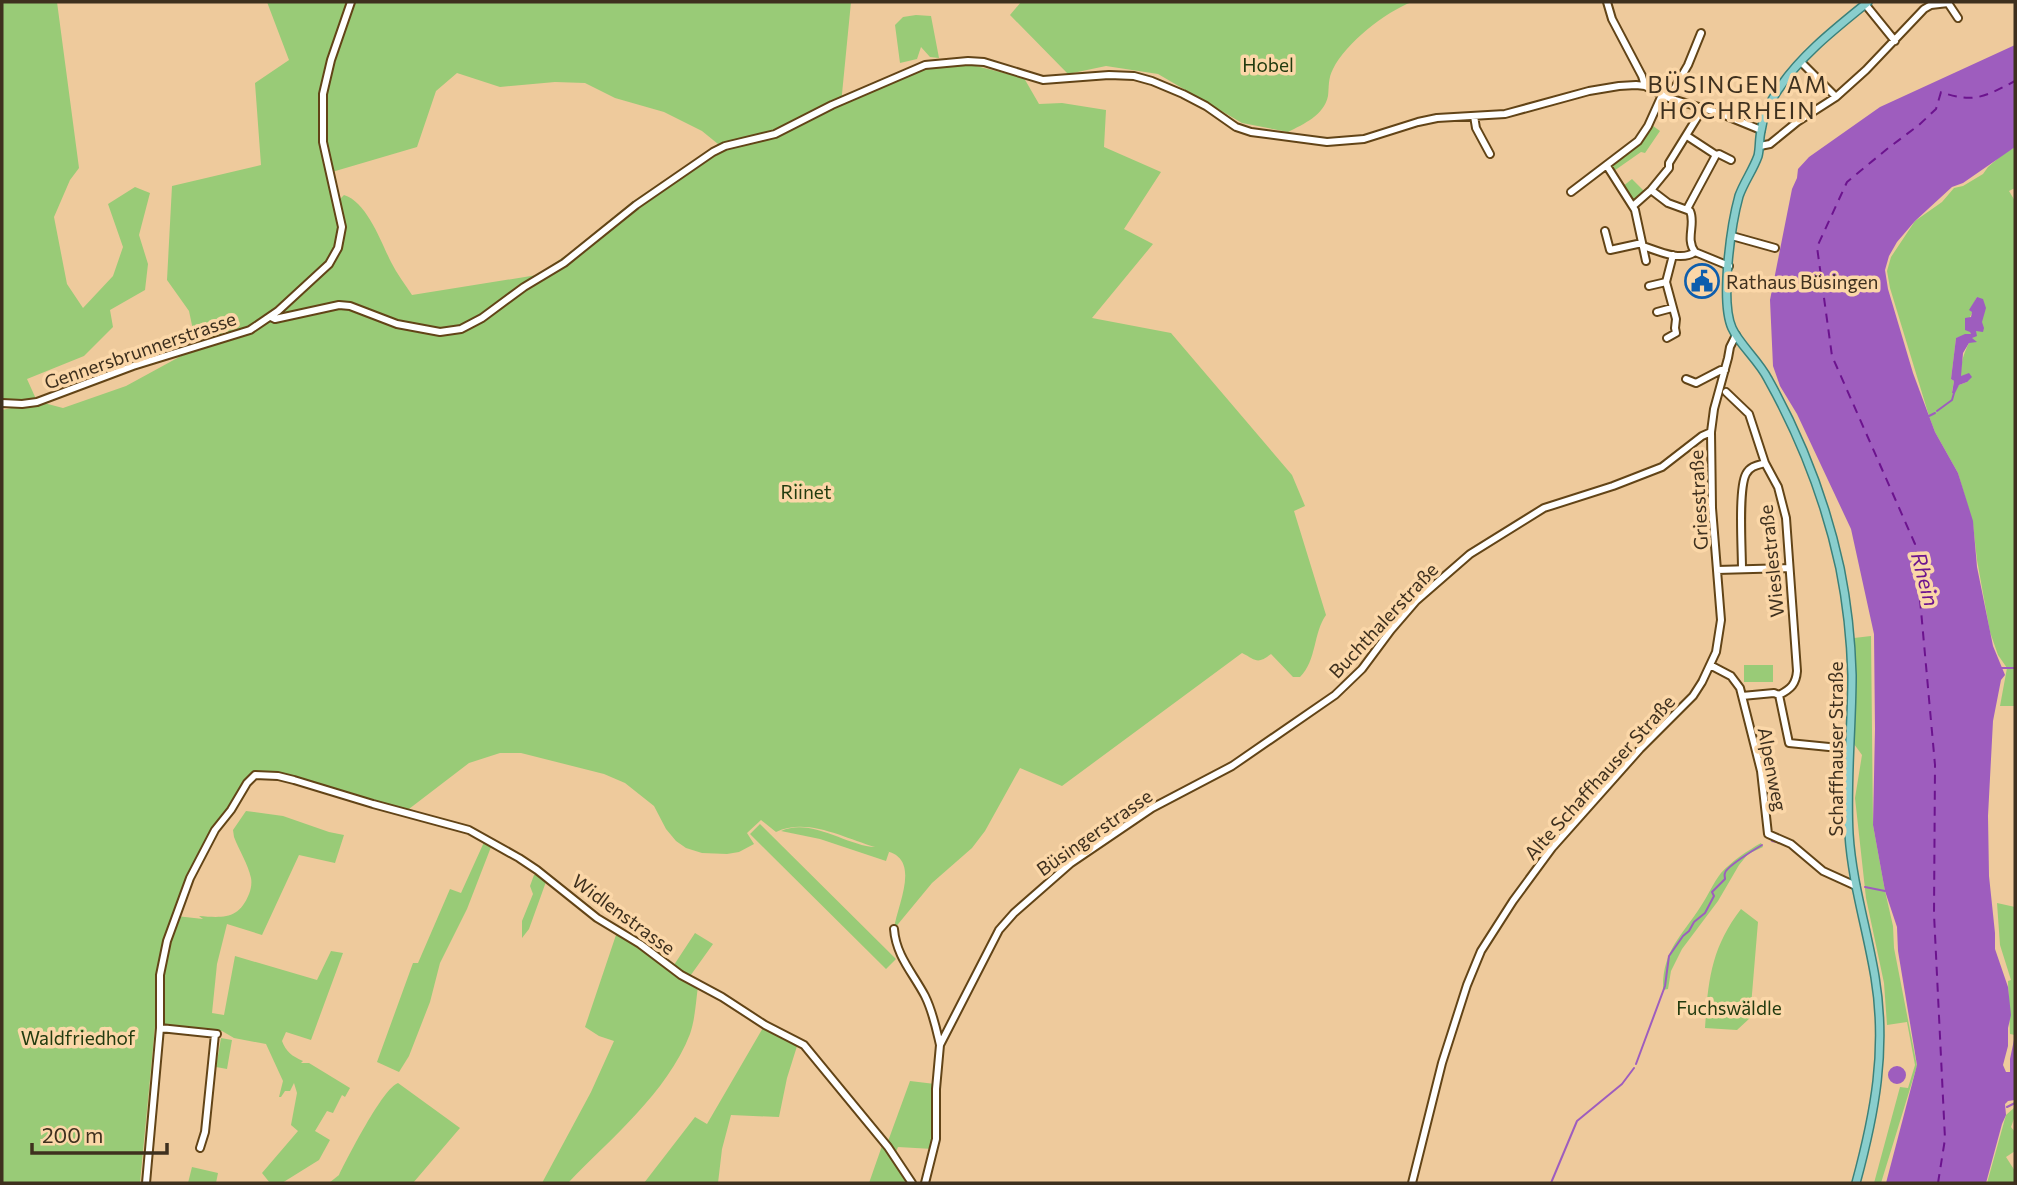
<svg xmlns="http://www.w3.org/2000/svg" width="2017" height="1185" viewBox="0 0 2017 1185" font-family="Commissioner,sans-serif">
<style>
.green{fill:#99cb77;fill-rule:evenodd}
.water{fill:#9e5dbe}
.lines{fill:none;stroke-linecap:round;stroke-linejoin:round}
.stream{stroke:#9e5dbe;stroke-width:2}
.ferry{stroke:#6c138e;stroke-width:2;stroke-dasharray:9 7;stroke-linecap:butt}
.minor-casing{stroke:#624417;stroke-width:10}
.major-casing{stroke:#3b817a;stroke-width:10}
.minor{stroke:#fff;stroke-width:6}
.major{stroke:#89cecd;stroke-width:7}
.labels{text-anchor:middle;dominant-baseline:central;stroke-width:7;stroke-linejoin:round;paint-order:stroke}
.park-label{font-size:19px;fill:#223b0f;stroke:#fbd7a8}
.poi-label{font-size:19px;fill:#3e301e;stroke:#fbd7a8;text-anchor:start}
.street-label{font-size:19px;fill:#3e301e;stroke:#fbd7a8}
.water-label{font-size:21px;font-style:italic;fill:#6c138e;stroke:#fbd7a8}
.quarter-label{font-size:23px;letter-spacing:2px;fill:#3e301e;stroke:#fbd7a8}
</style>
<rect width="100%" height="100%" fill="#eeca9c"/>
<path class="green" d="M2 2H57L79 168 70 180 54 217 67 284 83 308 113 276 123 247 108 204 135 187 150 193 139 235 148 264 145 290 110 310 113 327 84 356 27 379 36 399 25 401 2 400Z
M267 2H349L324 75 321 98 320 131 339 225C338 236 337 246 332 256 326 266 313 275 305 283 279 306 228 356 193 330L189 311 167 280 172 186 261 165 255 83 289 60Z
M354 2H851L841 104 925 65 964 63 1024 78 1039 104 1062 103 1106 110 1104 147 1161 172 1124 229 1153 244 1092 318 1171 333 1292 475 1305 506 1294 511 1326 615C1313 633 1317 660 1300 677H1293L1271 654C1257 665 1256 660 1242 653L1062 786 1020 768 985 831 972 848 932 883 894 929C897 905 922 859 886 851L889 852 886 861 820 839 781 831C811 817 847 846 875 847 844 838 807 817 776 832L761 820 747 833 754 844 739 852 727 854 702 853 686 848 676 841 666 829 654 806 625 783 604 774 521 753H500L469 763 405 812 294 780 255 775 215 830 176 916 203 919 199 916C224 918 239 919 249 894 251 889 252 883 251 878 248 864 239 850 234 837L233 830 246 811 283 816 329 832 344 835 335 863 299 855 262 935 227 924 217 964 212 1013 224 1015 235 956 317 980 331 951 343 953 311 1040 286 1032 282 1041C286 1052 292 1056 303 1061L301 1063H309L350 1088 345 1097 342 1095 333 1113 327 1111 315 1131 330 1140 319 1160 282 1183H270L262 1173 298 1131 291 1125 297 1093 294 1083 290 1091H285L281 1097H279L283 1081 266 1044 234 1038 222 1031 163 1025V978L173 924 160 975 140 1183H2V410L40 402 63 408 126 386 192 350 239 337 266 324 327 270 337 256 342 246 344 226 339 200 344 195C367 202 381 242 391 262 397 274 405 284 412 295L537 275 568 254 632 202 718 144 702 131 664 112 615 98 585 83 555 82 500 87 457 73 436 91 417 147 332 172C324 139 325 113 329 80Z
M1021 2H1412C1385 12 1346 43 1333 69 1328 78 1329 87 1328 96 1324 115 1304 124 1288 132L1242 123 1158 74 1106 66 1068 74 1010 15Z
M916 15 931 16 939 58 930 57 921 47 917 59 900 63 895 25 903 17Z
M1649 123 1660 131 1645 153 1641 152 1611 173 1607 166 1632 146Z
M2015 147V188L2009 191 2015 201V706H2000L2007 668 1998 655 1990 632 1977 560 1973 524 1958 473 1935 432 1929 416 1890 288 1887 271 1891 257 1915 221 1942 202 1954 188 1963 186 1983 174 1988 167 2002 155ZM1977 297 1982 322C1970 340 1960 355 1961 376L1967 382 1959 385 1952 392 1954 381 1951 379 1956 338 1971 335 1970 317 1973 311 1970 310Z
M1632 179 1646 193 1635 202H1632L1622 187Z
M1871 636 1873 825 1885 891 1893 926 1894 948 1917 1066 1881 1183H1874L1900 1087 1908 1088 1915 1065 1907 1022 1887 1025 1884 983 1866 898 1855 798 1862 755 1854 744V638Z
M1744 665H1773V682H1744Z
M760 824 896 959 886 969 750 834Z
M485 840 491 844V847L467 909 440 963 430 1002 409 1056 399 1072 377 1062 413 963H418L450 889 461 893Z
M1761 843 1763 847 1748 854 1739 865 1718 901 1682 949 1671 971 1668 989 1663 990C1662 951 1681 937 1701 906 1708 896 1713 883 1721 873 1732 861 1747 851 1761 843Z
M538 873 547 879 529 929 522 938V921L533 894 530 886 534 875Z
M1997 903 2015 907V1035L2010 1034 2008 981 2011 980 2000 945Z
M1741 909 1758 922 1750 1018 1737 1030 1705 1028C1708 981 1711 948 1741 909Z
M617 932 698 986C696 1001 695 1020 690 1034 667 1093 611 1138 568 1183H542L591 1092 614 1041 599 1036 585 1027Z
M695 933 713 944 688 979 672 968Z
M764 1026 798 1043 787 1078 779 1117 731 1115 722 1149 718 1183H644L695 1117 707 1124Z
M221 1038 232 1040 227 1069 216 1067Z
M910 1081 935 1084 933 1149 898 1147 895 1154 887 1144Z
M398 1083 460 1128 413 1183H329L339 1175C348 1157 383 1088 398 1083Z
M2015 1107V1116L2011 1127 2015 1132V1151L2006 1157 2015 1171V1183H1987L2006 1115Z
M883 1143 909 1183H869Z
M192 1167 218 1173 216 1183H188Z"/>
<path class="water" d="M2015 45V147L1963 183 1952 187 1915 221 1897 242 1889 256 1885 270 1888 289 1913 373 1935 432 1958 473 1973 521 1977 567 1993 646 2005 675 2001 680 1993 721 1988 816 1989 876 1995 933V949L2008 987 2011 1015 2008 1028V1046L2003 1065 2006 1072H2010V1059L2015 1035V1100L2008 1101 2005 1104 2006 1115 2002 1124 1986 1183H1886L1917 1065 1898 951 1897 927 1885 891 1873 825 1875 729 1874 634 1851 529 1797 414 1780 386 1773 366 1770 300 1792 189 1797 178 1798 169 1809 157 1880 107Z
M1977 297 1983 299 1986 308 1982 322 1984 328 1983 332 1976 331 1977 336 1972 338 1977 342 1969 343 1963 353 1961 376 1969 373 1972 377 1967 382 1959 385 1955 393H1952L1954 381 1951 379 1956 338 1965 334H1971L1970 332 1965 330V318L1971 317 1972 312 1969 310Z
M1888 1075a9 9 0 1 1 18 0a9 9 0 1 1-18 0Z"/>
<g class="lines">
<path class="stream" d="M1937 411 1952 400 1954 393
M1929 416 1935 413
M2002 668H2015
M1772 841 1781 843
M1865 887 1885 891
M1636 1064 1665 986 1669 956 1683 936 1689 931 1694 922 1705 913 1714 896 1712 892 1725 879C1725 877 1724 875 1725 873 1726 867 1755 849 1762 845
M2007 1107 2015 1103
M1551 1183 1577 1121 1622 1084 1634 1068"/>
<path class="ferry" d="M1938 1183 1945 1139 1934 914 1935 765 1915 544 1832 356 1817 247 1847 182 1887 149 1919 125 1936 109 1941 92C1974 104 1986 96 2015 81"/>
<g class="minor-casing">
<path id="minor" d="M1607 2 1612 19 1642 76 1645 86
M1865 4 1895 41
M1801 62 1836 97
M1669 98 1688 65 1701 33
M1474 116 1476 128 1490 154
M1687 136 1716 155 1687 209
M1760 146 1770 144 1797 122 1836 97 1866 70 1924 9 1931 5 1948 3 1958 18
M1716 155 1719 154 1731 160
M1607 166 1635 210 1646 261
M1651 190 1668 203 1690 211C1696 224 1685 239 1695 252
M1571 192 1638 141 1648 126 1662 95
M1633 206 1651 190 1669 168V163L1703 108
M1605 231 1610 250 1642 243
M1732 236 1775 248
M1643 246C1658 251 1681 262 1695 252L1729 266
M1649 286 1666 282
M1657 312 1672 308
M271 317 275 319 339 305 350 306 397 324 440 332 461 329 482 318 524 287 564 263 636 205 713 152 725 146 775 134 832 105 925 65 968 61 984 62 1043 80 1109 75 1134 76 1152 81 1183 94 1206 106 1236 127 1251 132 1327 142 1364 139 1418 122 1437 118 1505 114 1589 91 1619 86 1636 85 1645 86 1669 98 1722 114 1761 130
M1667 338 1676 333 1675 328 1676 319 1666 282 1673 255
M1686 379 1696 383 1721 370H1725
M1726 392 1749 414 1765 463 1778 487 1786 518 1797 671C1796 684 1791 689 1779 695L1774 693 1742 696
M2 403 22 404 37 402 133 366 250 330 278 311 329 264 338 248 342 227 323 142V94L331 60 351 2
M1742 569C1742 549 1738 489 1746 474 1750 466 1758 465 1765 463
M1717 570 1789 568
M1710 665 1731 676 1740 688 1761 771 1768 834 1791 844 1823 871 1856 886
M1779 695 1789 743 1849 749
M894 929C896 956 913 973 925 996 933 1012 936 1028 940 1045
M160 1028 217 1034
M200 1148 205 1132 215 1034
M146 1183 160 1028V975L167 941 190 878 215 830 231 810 247 783 255 775 278 776 294 780 373 804 469 830 519 858 537 870 597 918 640 944 681 975 722 997 765 1025 804 1045 888 1147 912 1183
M925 1183 936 1139V1089L940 1045 999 930 1014 913 1071 863 1152 808 1232 766 1335 695 1362 669 1391 630 1416 601 1470 554 1544 508 1613 486 1662 467 1702 436 1711 432
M1412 1183 1442 1063 1467 985 1481 951 1513 901 1552 848 1640 749 1693 696 1702 682 1716 652 1721 620 1712 508 1711 432 1714 409 1728 358 1730 347 1736 335"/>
</g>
<g class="major-casing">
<path id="major" d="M1856 1183C1875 1113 1887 1049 1875 977 1867 929 1852 882 1849 834 1846 781 1852 728 1852 675 1851 639 1847 603 1840 568 1826 503 1801 438 1768 379 1759 361 1739 344 1732 328 1720 301 1731 225 1739 196 1744 182 1753 170 1758 156 1760 148 1759 139 1761 131 1763 116 1770 102 1778 90 1800 56 1836 28 1868 2"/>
</g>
<use href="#minor" class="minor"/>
<use href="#major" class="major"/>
</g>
<defs>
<g id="civic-ring" transform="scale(1.75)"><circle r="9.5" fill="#fbd7a8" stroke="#0e5ead" stroke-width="1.5"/><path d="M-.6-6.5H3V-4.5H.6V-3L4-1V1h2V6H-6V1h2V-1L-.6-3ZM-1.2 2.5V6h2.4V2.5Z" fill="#0e5ead"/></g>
</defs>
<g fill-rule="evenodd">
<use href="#civic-ring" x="1702" y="281"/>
</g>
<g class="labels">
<g class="park-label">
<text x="1268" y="64">Hobel</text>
<text x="806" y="491">Riinet</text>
<text x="1729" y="1007">Fuchswäldle</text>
<text x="78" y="1037">Waldfriedhof</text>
</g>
<g class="poi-label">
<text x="1726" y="281">Rathaus Büsingen</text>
</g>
<g class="street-label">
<text transform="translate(140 350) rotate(-19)">Gennersbrunnerstrasse</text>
<text transform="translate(1698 500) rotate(-93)">Griesstraße</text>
<text transform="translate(1771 561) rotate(-96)">Wieslestraße</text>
<text transform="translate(1383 620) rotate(-47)">Buchthalerstraße</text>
<text transform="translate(1835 749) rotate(-90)">Schaffhauser Straße</text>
<text transform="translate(1773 769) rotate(79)">Alpenweg</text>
<text transform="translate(1599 777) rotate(-48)">Alte Schaffhauser Straße</text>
<text transform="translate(1094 832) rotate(-35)">Büsingerstrasse</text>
<text transform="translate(624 914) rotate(36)">Widlenstrasse</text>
</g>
<g class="water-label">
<text transform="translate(1926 579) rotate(75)">Rhein</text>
</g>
<g class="quarter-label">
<text x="1738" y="84">BÜSINGEN AM<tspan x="1738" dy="26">HOCHRHEIN</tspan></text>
</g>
</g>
<rect width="2017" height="1185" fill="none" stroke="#3e301e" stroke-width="7"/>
<path d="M32 1143v10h135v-10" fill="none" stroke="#3e301e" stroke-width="3.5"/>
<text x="42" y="1143" font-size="21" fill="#3e301e" stroke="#fbd7a8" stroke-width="5" paint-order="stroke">200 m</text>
</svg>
